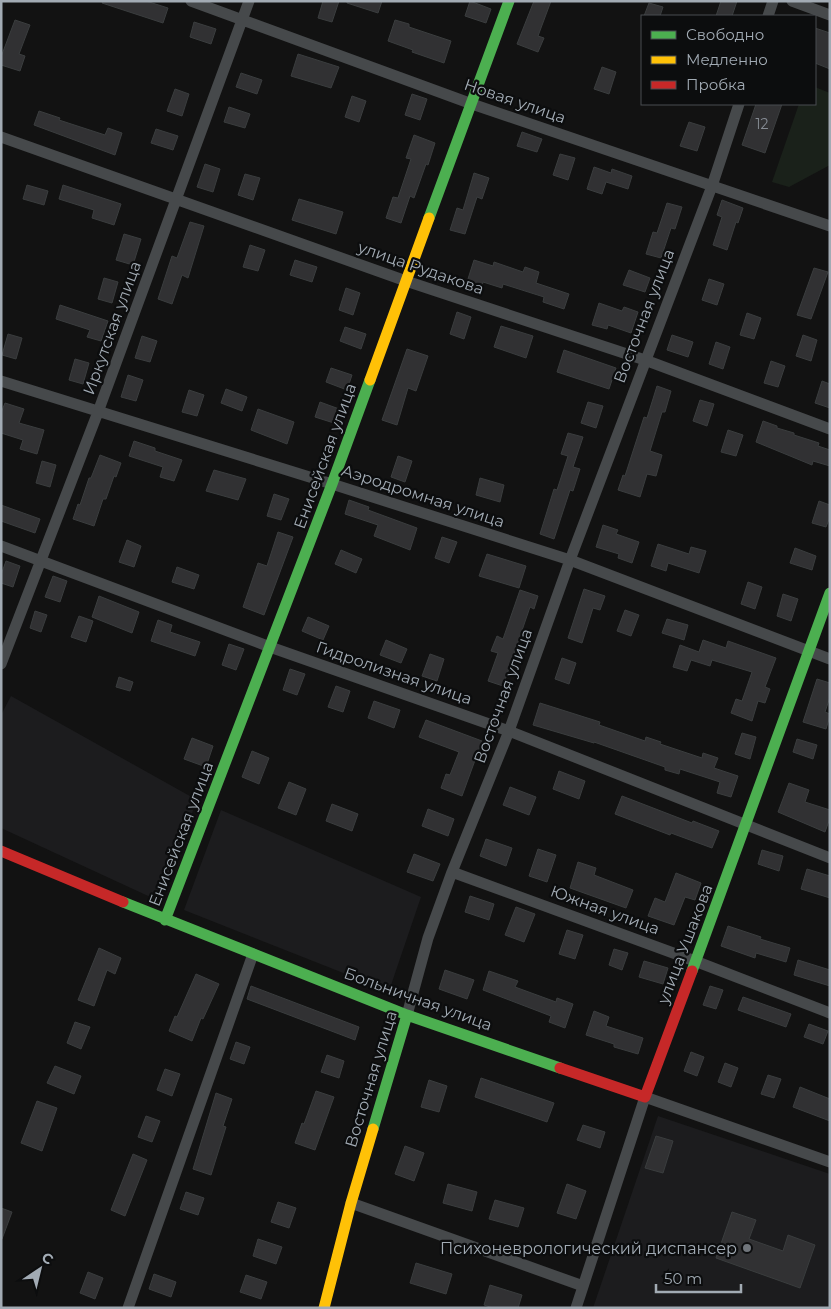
<svg xmlns="http://www.w3.org/2000/svg" width="831" height="1309" viewBox="0 0 831 1309" font-family="Montserrat,sans-serif">
<style>
.built{fill:#1c1c1e}
.green{fill:#1a211a}
.building{fill:#313133;stroke:#3a3d3e}
.lines{fill:none;stroke-linecap:round;stroke-linejoin:round}
.street{stroke:#46494b;stroke-width:11}
.fast{stroke:#4caf50;stroke-width:11}
.slow{stroke:#ffc107;stroke-width:11}
.jam{stroke:#c62828;stroke-width:11}
.poi-dot{fill:#70757b;stroke:#0c0d0e;stroke-width:2}
.labels{text-anchor:middle;dominant-baseline:central;stroke-width:4.5;stroke-linejoin:round;paint-order:stroke}
.number-label{font-size:14px;fill:#868c94}
.street-label{font-size:16px;fill:#a2abb4;stroke:#0c0d0e}
.poi-label{font-size:16px;fill:#a2abb4;stroke:#0c0d0e;text-anchor:end}
</style>
<rect width="100%" height="100%" fill="#121212"/>
<path class="built" d="M11 696 197 800 159 901 1 828V715Z
M221 810 421 897 389 991 184 910Z
M658 1116 830 1174V1308H593Z"/>
<path class="green" d="M815 87 830 93V165L789 187 772 182 799 104H815Z"/>
<path class="building" d="M103 1H146L168 8 163 23 102 3Z
M323 1H339L332 22 318 18Z
M347 1H382L378 13 347 3Z
M470 1 491 9 486 23 465 16Z
M534 1H551L538 36 544 38 538 52 517 44Z
M721 1H737L732 16H716Z
M649 3 663 7 660 16H644Z
M15 20 30 25 19 54 25 56 20 71 1 65V57Z
M395 20 409 24V27L451 41 444 63 412 52 413 50 388 41Z
M194 22 216 29 211 44 190 37Z
M815 28 830 33V69L815 63Z
M298 54 339 67 331 88 291 76Z
M602 67 616 72 609 94 594 89Z
M241 73 262 80 257 94 236 87Z
M175 89 189 94 182 116 167 111Z
M412 94 427 99 420 120 405 115Z
M352 96 366 101 359 122 345 117Z
M756 104H782L765 153 742 145Z
M229 107 250 114 245 128 224 122Z
M39 111 60 118 59 120 105 135 108 128 122 133 115 155 34 125Z
M689 122 705 127 697 151 680 146Z
M156 129 178 136 173 150 151 143Z
M522 132 542 139 537 152 517 146Z
M414 135 435 143 428 165 426 164 414 198 410 196 401 223 386 218 393 197 398 198 411 159 406 158Z
M560 154 575 158 568 180 553 175Z
M205 164 220 169 213 192 197 187Z
M594 167 611 173 612 169 632 176 628 189 606 182 602 194 587 189Z
M474 173 489 178 482 199 477 197 465 234 450 230 457 208 463 210Z
M245 174 260 178 253 200 238 195Z
M27 185 48 191 44 205 23 199Z
M63 185 121 204 114 225 92 218 94 210 59 199Z
M299 199 343 212 336 234 292 220Z
M722 200 743 208 738 223 736 222 727 250 713 245 722 217 717 215Z
M667 203 682 207 675 229 671 228 661 258 646 254 653 232 657 233Z
M190 222 204 226 188 278 182 275 172 304 158 299 172 256 177 258Z
M124 234 141 239 133 265 116 260Z
M250 245 265 250 258 271 243 267Z
M295 260 317 267 312 282 290 275Z
M474 260 493 266 494 262 523 272 525 267 539 272 536 283 569 294 564 309 543 302 544 297 503 284 502 288 483 282 482 286 467 282Z
M814 268 828 272 811 319 797 315Z
M629 270 650 278 645 292 623 285Z
M104 278 118 282 112 303 98 299Z
M709 279 724 284 717 305 702 300Z
M346 288 360 293 353 315 339 310Z
M599 303 622 311 624 307 638 312 631 333 608 325 607 329 592 325Z
M60 305 108 321 101 341 87 337 90 330 56 319Z
M457 312 471 317 464 339 450 334Z
M747 313 761 318 754 339 740 335Z
M501 326 533 336 526 358 494 347Z
M345 327 366 334 361 349 340 341Z
M8 334 22 338 16 359 2 355Z
M672 335 693 342 688 357 667 350Z
M803 335 817 340 811 361 796 356Z
M142 336 157 341 150 362 135 358Z
M716 342 730 347 723 369 709 364Z
M407 349 428 356 416 391 408 388 397 425 382 420Z
M564 350 616 368 609 389 557 372Z
M75 359 89 363 83 384 69 380Z
M771 361 785 366 778 387 764 383Z
M331 368 352 375 347 390 326 382Z
M128 375 143 380 136 401 121 397Z
M822 381 830 384V408L815 403Z
M657 386 671 391 665 412H662L650 451 662 455 656 476 647 474 640 497 618 490 623 475 625 476 644 417 647 418Z
M226 389 247 397 242 411 221 403Z
M189 390 204 395 197 416 182 412Z
M700 400 714 404 707 426 693 421Z
M320 402 342 410 337 424 315 417Z
M588 402 603 406 596 428 581 423Z
M5 403 24 409 19 423 44 430 37 454 20 449 23 440 1 433V413Z
M258 409 294 422 287 444 251 430Z
M763 421 777 426V428L794 433V435L819 443 818 446 830 450V466L813 461 812 465 756 442Z
M728 430 743 435 736 456 721 452Z
M568 433 583 437 573 467 580 469 573 491 570 490 554 539 540 534 554 489 557 490 568 456 561 454Z
M134 441 155 448V451L182 460 174 481 160 477 163 467 129 456Z
M100 455 121 463 116 477 114 476 106 499H103L94 526 73 519 78 504 80 505 89 478H91Z
M398 456 412 461 405 482 391 477Z
M42 461 56 465 50 487 36 483Z
M214 470 246 479 238 500 206 491Z
M480 478 504 485 500 502 476 495Z
M274 494 289 499 281 520 267 516Z
M349 500 369 507 368 510 417 528 410 550 374 536 378 525 345 514Z
M819 501 830 505V517L826 527 812 523Z
M1 505 40 519 35 533 1 521Z
M603 525 618 530 616 534 639 542 632 563 618 558 619 554 596 547Z
M278 532 293 537 264 615 243 607 258 563 267 566Z
M442 537 457 542 449 563 435 558Z
M127 540 141 546 134 567 119 562Z
M658 544 689 554 691 547 706 551 699 573 668 563 666 571 651 566Z
M795 548 816 556 812 570 790 563Z
M341 550 362 559 356 573 335 564Z
M487 554 526 566 519 588 479 576Z
M6 561 20 566 13 587 1 583V575Z
M177 567 199 575 194 589 172 582Z
M53 576 67 581 60 602 45 597Z
M748 582 762 587 755 609 741 604Z
M584 589 605 596 600 610 593 608 582 643 568 638Z
M520 590 538 596 534 609 530 607 503 686 488 681 498 653 491 651 497 636 503 639Z
M783 594 798 599 791 621 777 616Z
M99 596 139 612 132 633 92 617Z
M625 610 639 615 631 636 617 631Z
M35 611 47 615 41 632 30 628Z
M79 616 93 621 86 642 71 637Z
M308 617 329 626 323 640 302 631Z
M667 619 688 625 684 640 662 633Z
M158 620 172 625 170 632 200 642 195 656 151 641Z
M386 640 407 649 401 663 380 655Z
M703 640 726 648 728 641 776 658 765 687 770 689 765 703 758 701 752 721 731 713 736 699 742 701 752 672 712 660 710 666 691 660 687 671 673 667 680 645 699 652Z
M229 644 244 649 236 670 222 665Z
M430 654 444 659 437 681 422 676Z
M562 658 576 663 569 684 555 679Z
M290 669 305 674 297 695 283 690Z
M119 677 133 682 130 691 116 687Z
M817 679 830 683V697L825 712 830 714V716L826 729 803 722Z
M336 686 350 691 343 712 328 707Z
M374 701 400 710 394 728 368 718Z
M540 703 600 722 599 725 645 741 646 737 661 742 660 744 702 758 703 753 718 758 714 768 738 776 731 797 717 793 720 782 680 769 679 774 665 770V767L594 742V743L533 725Z
M426 720 482 741 462 796 441 788 446 774 450 775 459 752 419 737Z
M742 733 756 737 750 759 735 754Z
M192 738 213 746 206 767 184 759Z
M797 739 817 745 813 759 793 752Z
M252 751 269 758 259 784 242 777Z
M559 771 585 781 579 799 553 789Z
M289 782 306 789 296 815 278 808Z
M789 783 809 790 805 802 830 810V818L825 832 778 812Z
M510 787 536 797 529 815 503 805Z
M622 796 692 823 693 821 719 831 712 848 671 833 670 835 615 814Z
M332 804 358 814 352 831 326 821Z
M428 809 454 819 448 836 422 826Z
M486 839 512 848 506 866 480 856Z
M538 849 556 855 547 882 529 876Z
M762 850 783 856 779 871 758 864Z
M414 854 440 864 433 881 407 872Z
M578 862 596 868 594 875 633 890 626 908 570 888Z
M807 869 830 876V898L801 889Z
M676 873 701 883 695 900 685 897 674 925 648 916 655 898 665 902Z
M470 896 494 904 489 920 465 912Z
M516 907 535 914 524 942 505 935Z
M728 926 761 937 760 939 790 948 786 962 756 953 755 958 721 946Z
M567 930 583 935 575 959 559 954Z
M99 948 121 958 115 974 107 970 94 1006 78 1000Z
M614 949 628 953 622 970 609 965Z
M798 960 830 970V986L794 975Z
M644 961 668 968 663 984 639 977Z
M445 970 474 980 467 999 439 989Z
M489 971 518 981 515 987 556 1002 557 998 573 1004 565 1028 549 1022 551 1016 483 990Z
M196 974 219 984 203 1019 201 1018 192 1041 169 1031 175 1016 177 1017Z
M251 986 359 1027 355 1040 247 999Z
M710 986 723 990 716 1009 703 1005Z
M743 997 791 1014 786 1027 738 1010Z
M594 1011 609 1017 606 1026 643 1038 638 1054 614 1047V1044L586 1035Z
M75 1022 90 1027 81 1049 67 1043Z
M809 1024 828 1031 823 1044 804 1037Z
M236 1042 250 1047 244 1064 230 1059Z
M691 1052 704 1057 697 1076 684 1071Z
M327 1055 344 1061 339 1078 321 1072Z
M725 1063 738 1068 731 1087 718 1082Z
M55 1066 81 1076 74 1094 47 1083Z
M165 1069 180 1074 172 1096 157 1090Z
M768 1075 781 1079 774 1098 761 1094Z
M481 1078 554 1103 547 1122 475 1097Z
M429 1080 447 1086 439 1112 421 1107Z
M800 1087 830 1099V1121L793 1107Z
M316 1091 334 1097 315 1150 295 1143 302 1123 304 1124Z
M216 1093 232 1099 223 1126 226 1127 211 1175 193 1169Z
M37 1101 57 1108 42 1151 21 1143Z
M146 1116 160 1121 152 1142 138 1137Z
M583 1125 605 1132 600 1148 577 1140Z
M656 1136 673 1141 663 1173 645 1168Z
M405 1146 424 1153 414 1181 395 1174Z
M133 1154 147 1160 125 1216 111 1210Z
M448 1184 477 1192 472 1211 443 1203Z
M567 1184 586 1191 576 1219 557 1213Z
M186 1192 204 1198 198 1215 180 1209Z
M495 1200 524 1208 518 1227 489 1219Z
M278 1202 296 1208 289 1228 271 1222Z
M1 1208 12 1212 2 1239H1Z
M732 1212 756 1220 749 1239 783 1251 788 1235 815 1245 800 1288 716 1258Z
M258 1239 282 1247 276 1264 253 1256Z
M416 1263 452 1274 446 1294 410 1283Z
M88 1272 103 1278 95 1299 80 1293Z
M154 1274 176 1282 171 1297 149 1289Z
M246 1275 267 1282 261 1299 240 1292Z
M490 1285 522 1295 518 1308H493L484 1305Z"/>
<g class="lines">
<path class="street" d="M191 1 472 104 830 226
M792 1 830 15
M768 16 773 1
M1 137 406 281 645 360 830 429
M1 381 332 484 570 560 830 659
M1 546 270 647 509 731 830 858
M1 664 98 412 249 1
M452 872 695 961 830 1013
M407 1015 428 938 452 872 509 731 570 560 712 186 739 104
M351 1203 583 1286
M128 1308 253 954
M576 1308 645 1097 830 1162"/>
<path class="fast" d="M429 218 509 1
M123 902 407 1015 560 1068
M165 920 332 484 370 380
M692 971 830 593
M373 1129 407 1015"/>
<path class="slow" d="M370 380 429 218
M324 1308 351 1203 373 1129"/>
<path class="jam" d="M1 851 123 902
M560 1068 645 1097 692 971"/>
</g>
<circle class="poi-dot" cx="747" cy="1248" r="5"/>
<g class="labels">
<g class="number-label">
<text x="762" y="124">12</text>
</g>
<g class="street-label">
<text transform="translate(515 101) rotate(19)">Новая улица</text>
<text transform="translate(421 268) rotate(19)">улица Рудакова</text>
<text transform="translate(644 316) rotate(-69)">Восточная улица</text>
<text transform="translate(112 328) rotate(-70)">Иркутская улица</text>
<text transform="translate(325 456) rotate(-70)">Енисейская улица</text>
<text transform="translate(423 496) rotate(18)">Аэродромная улица</text>
<text transform="translate(394 673) rotate(19)">Гидролизная улица</text>
<text transform="translate(503 696) rotate(-70)">Восточная улица</text>
<text transform="translate(181 834) rotate(-69)">Енисейская улица</text>
<text transform="translate(605 910) rotate(20)">Южная улица</text>
<text transform="translate(685 944) rotate(-69)">улица Ушакова</text>
<text transform="translate(418 999) rotate(20)">Больничная улица</text>
<text transform="translate(371 1079) rotate(-73)">Восточная улица</text>
</g>
<g class="poi-label">
<text x="737" y="1248">Психоневрологический диспансер</text>
</g>
</g>
<rect width="831" height="1309" fill="none" stroke="#a2abb4" stroke-width="5"/>
<rect x="641" y="15" width="175" height="90" fill="#0c0d0e" stroke="#484c50"/>
<rect x="651" y="31" width="25" height="8" fill="#4caf50" stroke="#484c50"/>
<text x="686" y="40" font-size="15" fill="#a2abb4">Свободно</text>
<rect x="651" y="56" width="25" height="8" fill="#ffc107" stroke="#484c50"/>
<text x="686" y="65" font-size="15" fill="#a2abb4">Медленно</text>
<rect x="651" y="81" width="25" height="8" fill="#c62828" stroke="#484c50"/>
<text x="686" y="90" font-size="15" fill="#a2abb4">Пробка</text>
<g transform="translate(40 1269) rotate(35)" stroke="#0c0d0e" stroke-width="4" paint-order="stroke">
<path d="M0-4L9 19L0 12L-9 19Z" fill="#a2abb4"/>
<text y="-8" font-size="14" font-weight="bold" text-anchor="middle" fill="#a2abb4">С</text>
</g>
<path d="M656 1284v8h85v-8" fill="none" stroke="#a2abb4" stroke-width="2.5"/>
<text x="664" y="1284" font-size="15" fill="#a2abb4" stroke="#0c0d0e" stroke-width="4" paint-order="stroke">50 m</text>
</svg>
